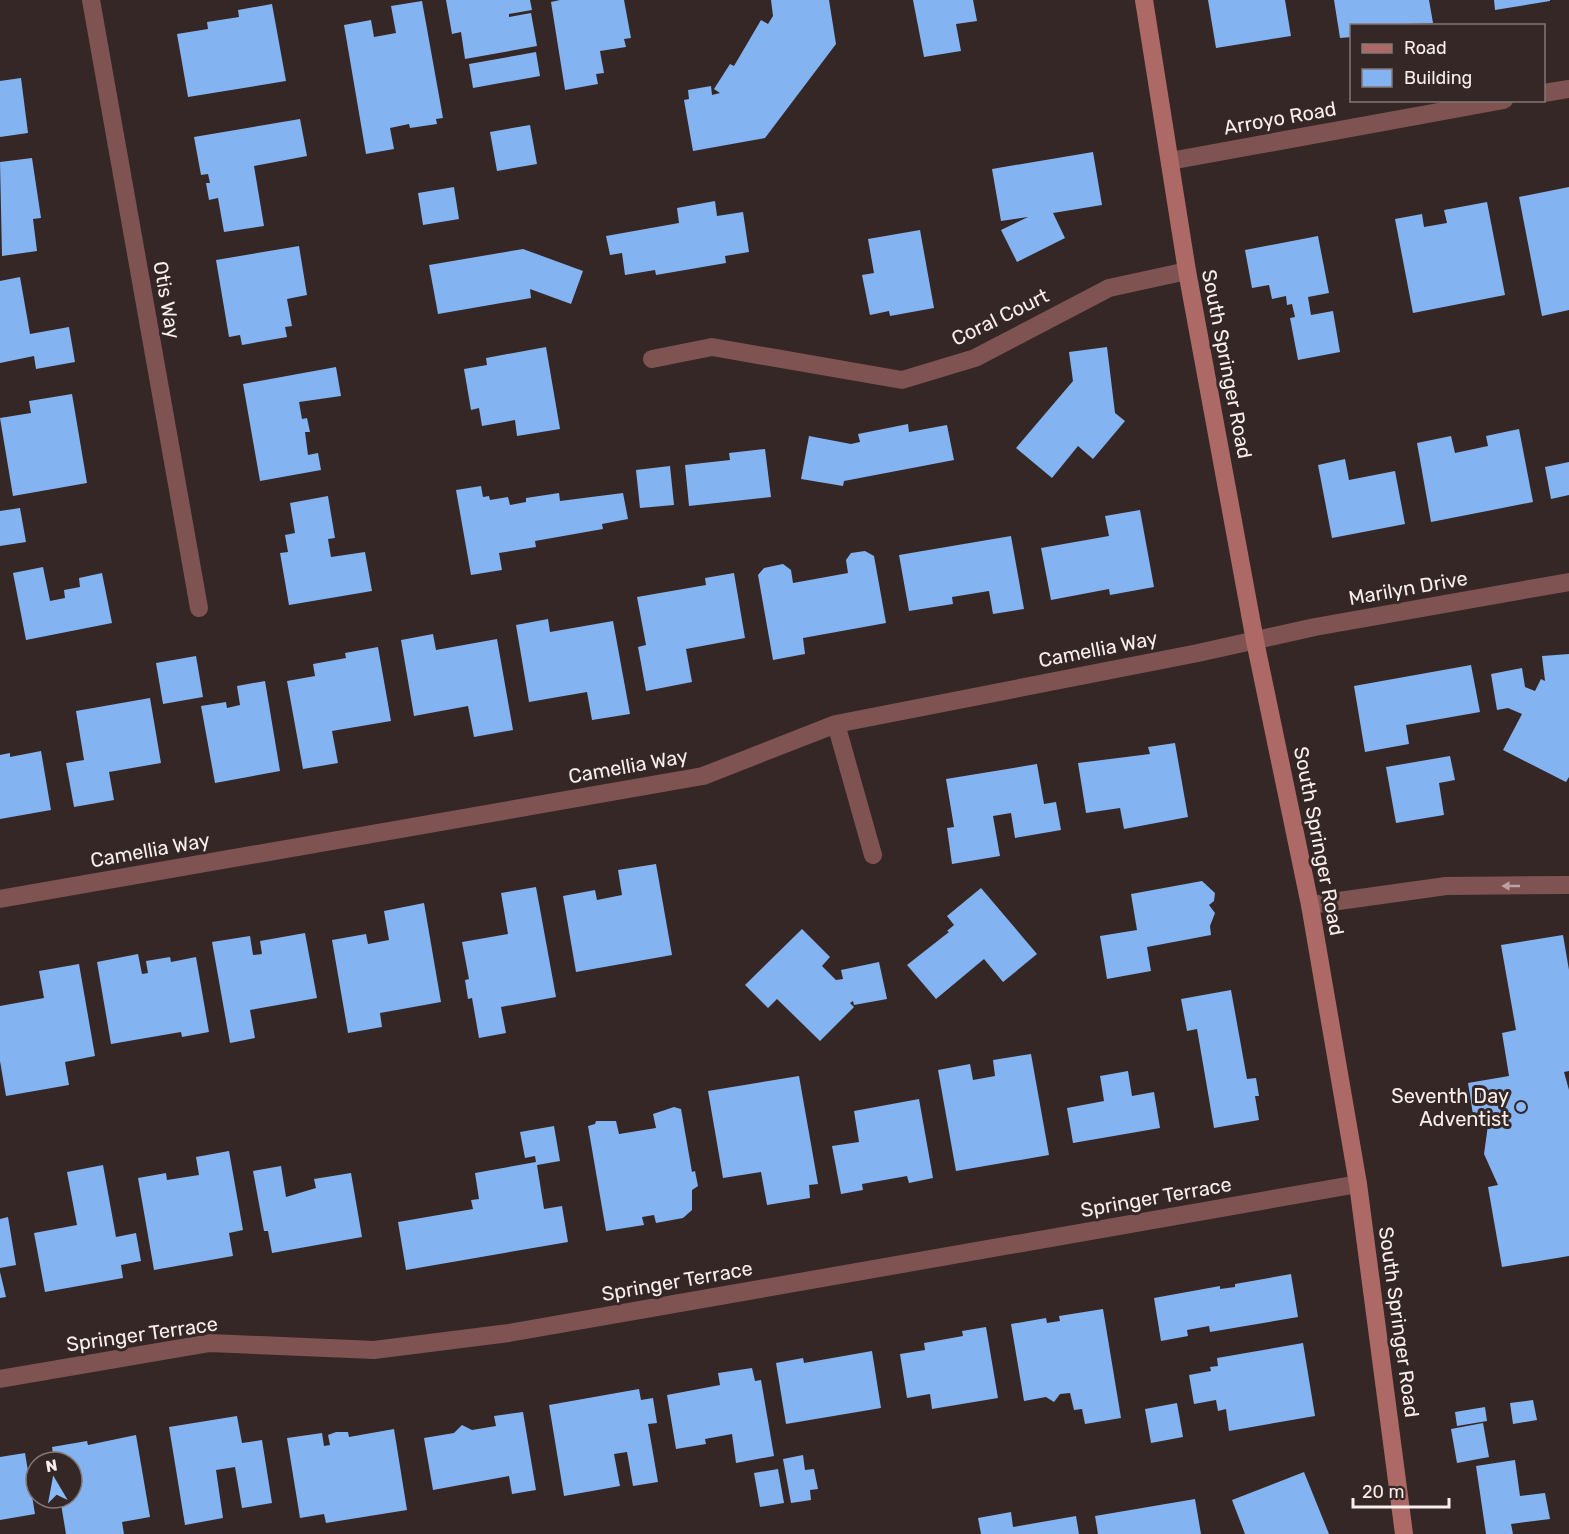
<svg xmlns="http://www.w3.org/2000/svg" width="1569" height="1534" viewBox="0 0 1569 1534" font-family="Rubik,sans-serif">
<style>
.building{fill:#84b3f2}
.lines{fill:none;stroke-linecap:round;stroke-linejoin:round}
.lane{stroke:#7f5351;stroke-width:18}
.street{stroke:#7f5351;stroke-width:18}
.secondary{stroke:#ad6965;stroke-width:18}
.oneway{fill:#bca09f}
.poi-dot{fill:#88bafc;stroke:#352726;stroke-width:2}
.labels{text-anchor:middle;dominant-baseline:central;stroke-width:6;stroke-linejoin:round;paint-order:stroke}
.street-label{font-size:20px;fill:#f8eeed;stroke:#352726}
.poi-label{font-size:20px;fill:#f8eeed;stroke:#352726;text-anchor:end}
</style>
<rect width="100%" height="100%" fill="#352726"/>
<path class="building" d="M446 0H530L532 10 509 14V17L531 13 537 46 465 59 461 32 452 34Z
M560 0H624L631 38 624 39 626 47 600 51 604 73 596 74 598 84 565 90 551 2Z
M771 0H829L836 44 765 138 693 151 684 100 689 99 688 90 711 86 712 95 720 93 714 89 730 64 734 66 761 20 768 24 773 16Z
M913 0H973L977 21 956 24 961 51 924 57Z
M1208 0H1285L1291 36 1216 48Z
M1334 0H1429L1433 23 1352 26V37L1340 38Z
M1494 0H1550V1L1495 10Z
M422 1 443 118 436 119 437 124 410 128 409 124 390 128 394 149 366 154 344 25 371 20 374 37 396 33 391 6Z
M272 4 286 81 188 97 177 34 208 29 207 22 239 17 238 10Z
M536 52 540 76 473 88 469 64Z
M21 78 28 133 0 137V81Z
M300 119 307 156 254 166 264 226 224 232 218 198 209 200 206 183H210L208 174 201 175 194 137Z
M530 125 537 164 497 171 490 132Z
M1093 152 1102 205 1053 213 1065 238 1017 262 1001 230 1028 217 1001 221 992 169Z
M32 158 41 218 33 219 37 251 2 256 0 162Z
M454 187 459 219 423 225 418 193Z
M1569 187V310L1542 316 1519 197Z
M715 201 717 216 743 212 749 252 725 256 726 263 656 275 655 270 625 275 622 253 610 255 606 236 679 223 677 208Z
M1487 202 1505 295 1413 313 1395 219 1422 214 1424 227 1447 223 1444 210Z
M920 230 934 308 890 316 889 311 870 315 862 275 874 273 868 239Z
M1318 236 1329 293 1308 297 1311 315 1333 311 1340 352 1298 360 1290 318 1295 317 1292 304 1287 305 1286 296 1272 299 1269 285 1252 288 1245 250Z
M299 246 307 295 287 299 292 326 285 327 287 337 242 345 240 335 229 337 216 260Z
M523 249 583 271 571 304 530 289 531 298 438 314 429 265Z
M20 277 30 334 69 327 75 362 36 369 34 356 0 363V281Z
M546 347 560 429 517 436 515 420 482 426 479 408 471 410 464 369 487 365 486 358Z
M1107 347 1115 413 1125 421 1093 459 1078 446 1052 478 1016 448 1073 381 1069 352Z
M336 367 341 396 299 402 302 419 307 418 310 432H305L308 455 318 453 321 470 260 481 243 384Z
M72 394 87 483 13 496 0 418 31 413 29 401Z
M908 424 909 432 947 425 954 460 844 481 843 486 801 479 809 436 851 444 860 442 858 434Z
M1519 429 1533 502 1431 522 1417 443 1451 436 1455 453 1488 446 1486 436Z
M765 449 771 497 689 506 685 465 730 460 729 453Z
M1345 459 1349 480 1395 471 1405 524 1332 538 1318 465Z
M1569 462V495L1551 499 1545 467Z
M670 466 674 505 640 508 636 470Z
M481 486 483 497 489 496 490 500 508 497 510 505 526 502V498L559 493 560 501 623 493 628 519 602 524 603 529 535 541 536 547 499 553 502 570 471 575 456 490Z
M328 496 335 538 328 539 331 557 365 552 372 591 289 605 280 553 288 552 285 535 295 533 290 503Z
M20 508 26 542 0 546V511Z
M1140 510 1154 587 1110 595 1109 589 1051 600 1041 548 1109 536 1105 516Z
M1011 536 1024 609 993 614 989 591 952 597 953 604 909 611 899 555Z
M865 551 874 556 886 623 803 638 805 654 773 660 758 575 764 568 783 564 791 570 793 583 848 573 846 560 851 553Z
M43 567 50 601 65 598 64 590 80 587 79 578 102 573 112 623 26 640 13 573Z
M734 573 745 638 686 649 692 682 646 691 638 647 646 645 637 597 706 585 705 578Z
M548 619 550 632 613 621 630 714 592 720 587 692 529 702 516 625Z
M433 634 436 650 497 639 513 730 474 737 468 706 414 716 401 640Z
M378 647 391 721 332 731 338 763 303 769 287 681 315 676 313 664 346 658 345 653Z
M1569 654V777L1566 782 1503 750 1522 714 1508 708 1497 710 1491 674 1522 668 1525 687 1535 691 1541 679 1545 681 1542 656Z
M196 656 203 697 163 704 156 663Z
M1471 665 1480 712 1406 725 1409 744 1365 752 1354 686Z
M265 681 280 771 215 783 201 706 226 702 227 708 240 705 237 686Z
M150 698 161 763 109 772 114 800 74 807 66 763 84 760 76 711Z
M1175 743 1188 817 1124 829 1120 808 1086 813 1078 763 1150 754 1148 747Z
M41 751 51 810 0 819V755L10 753V757Z
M1450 756 1455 780 1439 783 1444 815 1396 823 1386 767Z
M1037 764 1044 804 1056 802 1061 830 1015 838 1011 813 993 816 1000 856 952 864 947 828 954 827 946 779Z
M656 864 672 955 576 972 563 896 595 890 597 900 622 895 618 870Z
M1202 881 1215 893 1214 901 1209 905 1215 913 1210 926 1211 935 1147 947 1151 971 1107 979 1100 936 1137 930 1131 894Z
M536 887 556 997 501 1007 506 1033 479 1038 472 998 468 999 465 980 469 979 462 942 508 934 501 893Z
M981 888 1037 954 1003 982 984 959 936 999 907 965 949 932 947 931 954 925 947 916Z
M424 903 441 1002 380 1013 382 1027 348 1033 332 940 366 934 368 944 389 940 384 911Z
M802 929 830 957 822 966 836 980 843 979 841 970 879 962 887 999 854 1005 853 1001 850 1003 854 1007 820 1041 777 999 768 1008 745 985Z
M305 933 317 998 250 1010 255 1038 230 1043 212 942 250 936 253 955 262 954 260 941Z
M1563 935 1569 970V1071L1564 1072 1569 1090V1256L1502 1267 1488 1187 1498 1185 1484 1154 1488 1125 1475 1127 1468 1083 1509 1076 1502 1033 1516 1030 1501 945Z
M138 954 142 974 148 973 146 961 170 957 171 962 196 957 209 1032 182 1037 181 1032 111 1044 97 962Z
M79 964 95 1056 65 1062 69 1085 6 1096 0 1061V1006L44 998 39 971Z
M1231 990 1247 1079 1256 1078 1259 1096H1255L1259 1120 1214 1128 1197 1029 1187 1031 1181 999Z
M1031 1054 1049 1155 956 1171 938 1070 970 1064 973 1080 995 1076 993 1060Z
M1128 1071 1132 1096 1154 1092 1160 1128 1073 1143 1067 1108 1104 1101 1100 1076Z
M799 1076 818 1184 809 1185 810 1198 767 1205 761 1172 723 1178 708 1091Z
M919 1099 933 1178 909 1183 907 1176 862 1184 863 1190 841 1194 832 1146 859 1142 854 1111Z
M674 1107 681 1109 692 1172 695 1171 698 1186 692 1190V1210L683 1218 656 1223 654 1215 642 1217 644 1225 606 1231 588 1126 595 1124 596 1121H616L619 1134 656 1128 653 1114Z
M554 1126 560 1161 537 1165 544 1209 562 1206 568 1242 406 1270 398 1222 473 1209 471 1200 479 1199 475 1173 536 1162 535 1156 525 1158 520 1132Z
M229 1151 243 1230 229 1233 233 1256 154 1270 138 1178 166 1173 167 1180 199 1175 196 1157Z
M103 1165 116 1237 136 1233 141 1261 121 1265 123 1278 45 1292 34 1233 77 1225 67 1172Z
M281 1166 286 1197 316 1188 314 1179 351 1173 362 1237 272 1253 268 1231H264L253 1171Z
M8 1217 16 1265 0 1268V1219Z
M0 1272 6 1297 0 1298Z
M1291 1274 1298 1317 1210 1332 1209 1326 1187 1330 1188 1336 1161 1341 1154 1298 1220 1286V1289L1235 1287V1284Z
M1103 1309 1121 1418 1085 1424 1082 1409 1074 1410 1070 1393 1060 1394 1054 1402 1046 1397 1024 1401 1011 1324 1046 1318 1047 1323 1060 1321 1059 1316Z
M986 1327 998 1398 932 1409 930 1394 907 1398 900 1354 925 1350 924 1343 963 1336 962 1331Z
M1303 1343 1315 1416 1229 1431 1226 1409 1218 1411 1216 1400 1194 1404 1189 1375 1211 1371 1210 1367 1218 1366 1217 1358Z
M872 1351 881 1408 786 1424 776 1363 803 1358 804 1363Z
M752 1368 755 1381 761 1380 774 1456 736 1463 732 1434 705 1439 706 1444 676 1449 667 1395 720 1385 718 1373Z
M639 1389 641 1400 653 1398 657 1423 648 1424 658 1482 633 1486 627 1452 614 1454 620 1486 564 1496 549 1405Z
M1533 1400 1537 1420 1513 1424 1510 1403Z
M1177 1403 1183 1437 1151 1443 1145 1409Z
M1485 1407 1487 1421 1457 1426 1455 1412Z
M523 1412 536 1490 512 1494 509 1476 433 1490 424 1438 454 1433 462 1425 472 1430 496 1426 494 1416Z
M237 1416 242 1443 262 1440 272 1503 242 1508 235 1467 216 1470 223 1518 185 1525 169 1427Z
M1483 1423 1489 1457 1457 1463 1451 1429Z
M394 1429 407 1510 326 1523 324 1514 300 1518 287 1438 322 1433 324 1446 330 1445 328 1435 336 1432H348L349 1437Z
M136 1435 150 1517 122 1522 124 1534H66L60 1498H72V1462H54L52 1447 87 1441 88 1445Z
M25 1453 35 1514 0 1520V1457Z
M803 1455 805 1470 814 1469 818 1489 810 1490 811 1500 791 1503 783 1459Z
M1515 1460 1520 1496 1545 1493 1550 1519 1511 1524 1513 1534H1486L1476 1466Z
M778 1469 784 1503 760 1507 754 1473Z
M1304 1472 1329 1534H1245L1232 1500Z
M1195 1499 1201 1534H1098L1095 1516Z
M1011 1512 1013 1527 1076 1516 1079 1534H981L978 1518Z"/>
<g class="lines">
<path class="lane" d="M1310 905 1446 886 1569 885"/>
<path class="street" d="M91 0 199 608
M1544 93 1569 89
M1170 161 1504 100
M652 359 712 347 902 380 975 358 1109 288 1187 271
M836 724 873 855
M0 899 703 776 836 724 1198 653 1315 627 1569 582
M0 1379 210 1343 374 1350 509 1333 1358 1184"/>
<path class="secondary" d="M1144 0 1187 271 1255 641 1310 905 1358 1184 1404 1534"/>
</g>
<defs><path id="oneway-solid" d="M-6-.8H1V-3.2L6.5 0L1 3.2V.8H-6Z" transform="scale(1.5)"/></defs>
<use class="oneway" href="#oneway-solid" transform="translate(1511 886) rotate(180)"/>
<circle class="poi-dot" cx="1521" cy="1107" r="6"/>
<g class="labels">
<g class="street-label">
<text transform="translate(1280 118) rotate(-10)">Arroyo Road</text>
<text transform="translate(167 300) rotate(80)">Otis Way</text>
<text transform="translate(1000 317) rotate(-26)">Coral Court</text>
<text transform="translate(1227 364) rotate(79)">South Springer Road</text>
<text transform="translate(1408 588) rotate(-10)">Marilyn Drive</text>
<text transform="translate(1098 649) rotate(-11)">Camellia Way</text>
<text transform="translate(628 766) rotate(-10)">Camellia Way</text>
<text transform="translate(1319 841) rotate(79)">South Springer Road</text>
<text transform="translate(150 850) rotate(-10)">Camellia Way</text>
<text transform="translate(1156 1197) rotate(-10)">Springer Terrace</text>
<text transform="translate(677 1281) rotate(-10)">Springer Terrace</text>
<text transform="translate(1399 1322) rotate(82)">South Springer Road</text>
<text transform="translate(142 1334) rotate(-8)">Springer Terrace</text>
</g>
<g class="poi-label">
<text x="1509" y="1096">Seventh Day<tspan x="1509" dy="23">Adventist</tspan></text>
</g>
</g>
<rect x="1350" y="24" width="195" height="78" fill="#352726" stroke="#837776" stroke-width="1.5"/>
<rect x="1362" y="44" width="30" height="9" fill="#ad6965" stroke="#837776" stroke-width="1.5"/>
<text x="1404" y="54" font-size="18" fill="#f8eeed">Road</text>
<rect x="1362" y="69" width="30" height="18" fill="#84b3f2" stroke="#837776" stroke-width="1.5"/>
<text x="1404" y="84" font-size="18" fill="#f8eeed">Building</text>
<g transform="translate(54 1480) rotate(350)"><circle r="28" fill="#352726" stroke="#837776" stroke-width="1.5"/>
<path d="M0-4.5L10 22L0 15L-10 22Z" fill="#88bafc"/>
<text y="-9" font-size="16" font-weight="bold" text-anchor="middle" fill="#f8eeed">N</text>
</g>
<path d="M1353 1498v9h96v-9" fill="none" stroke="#f8eeed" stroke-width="3"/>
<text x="1362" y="1498" font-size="18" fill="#f8eeed" stroke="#352726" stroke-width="4.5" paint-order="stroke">20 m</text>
</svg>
